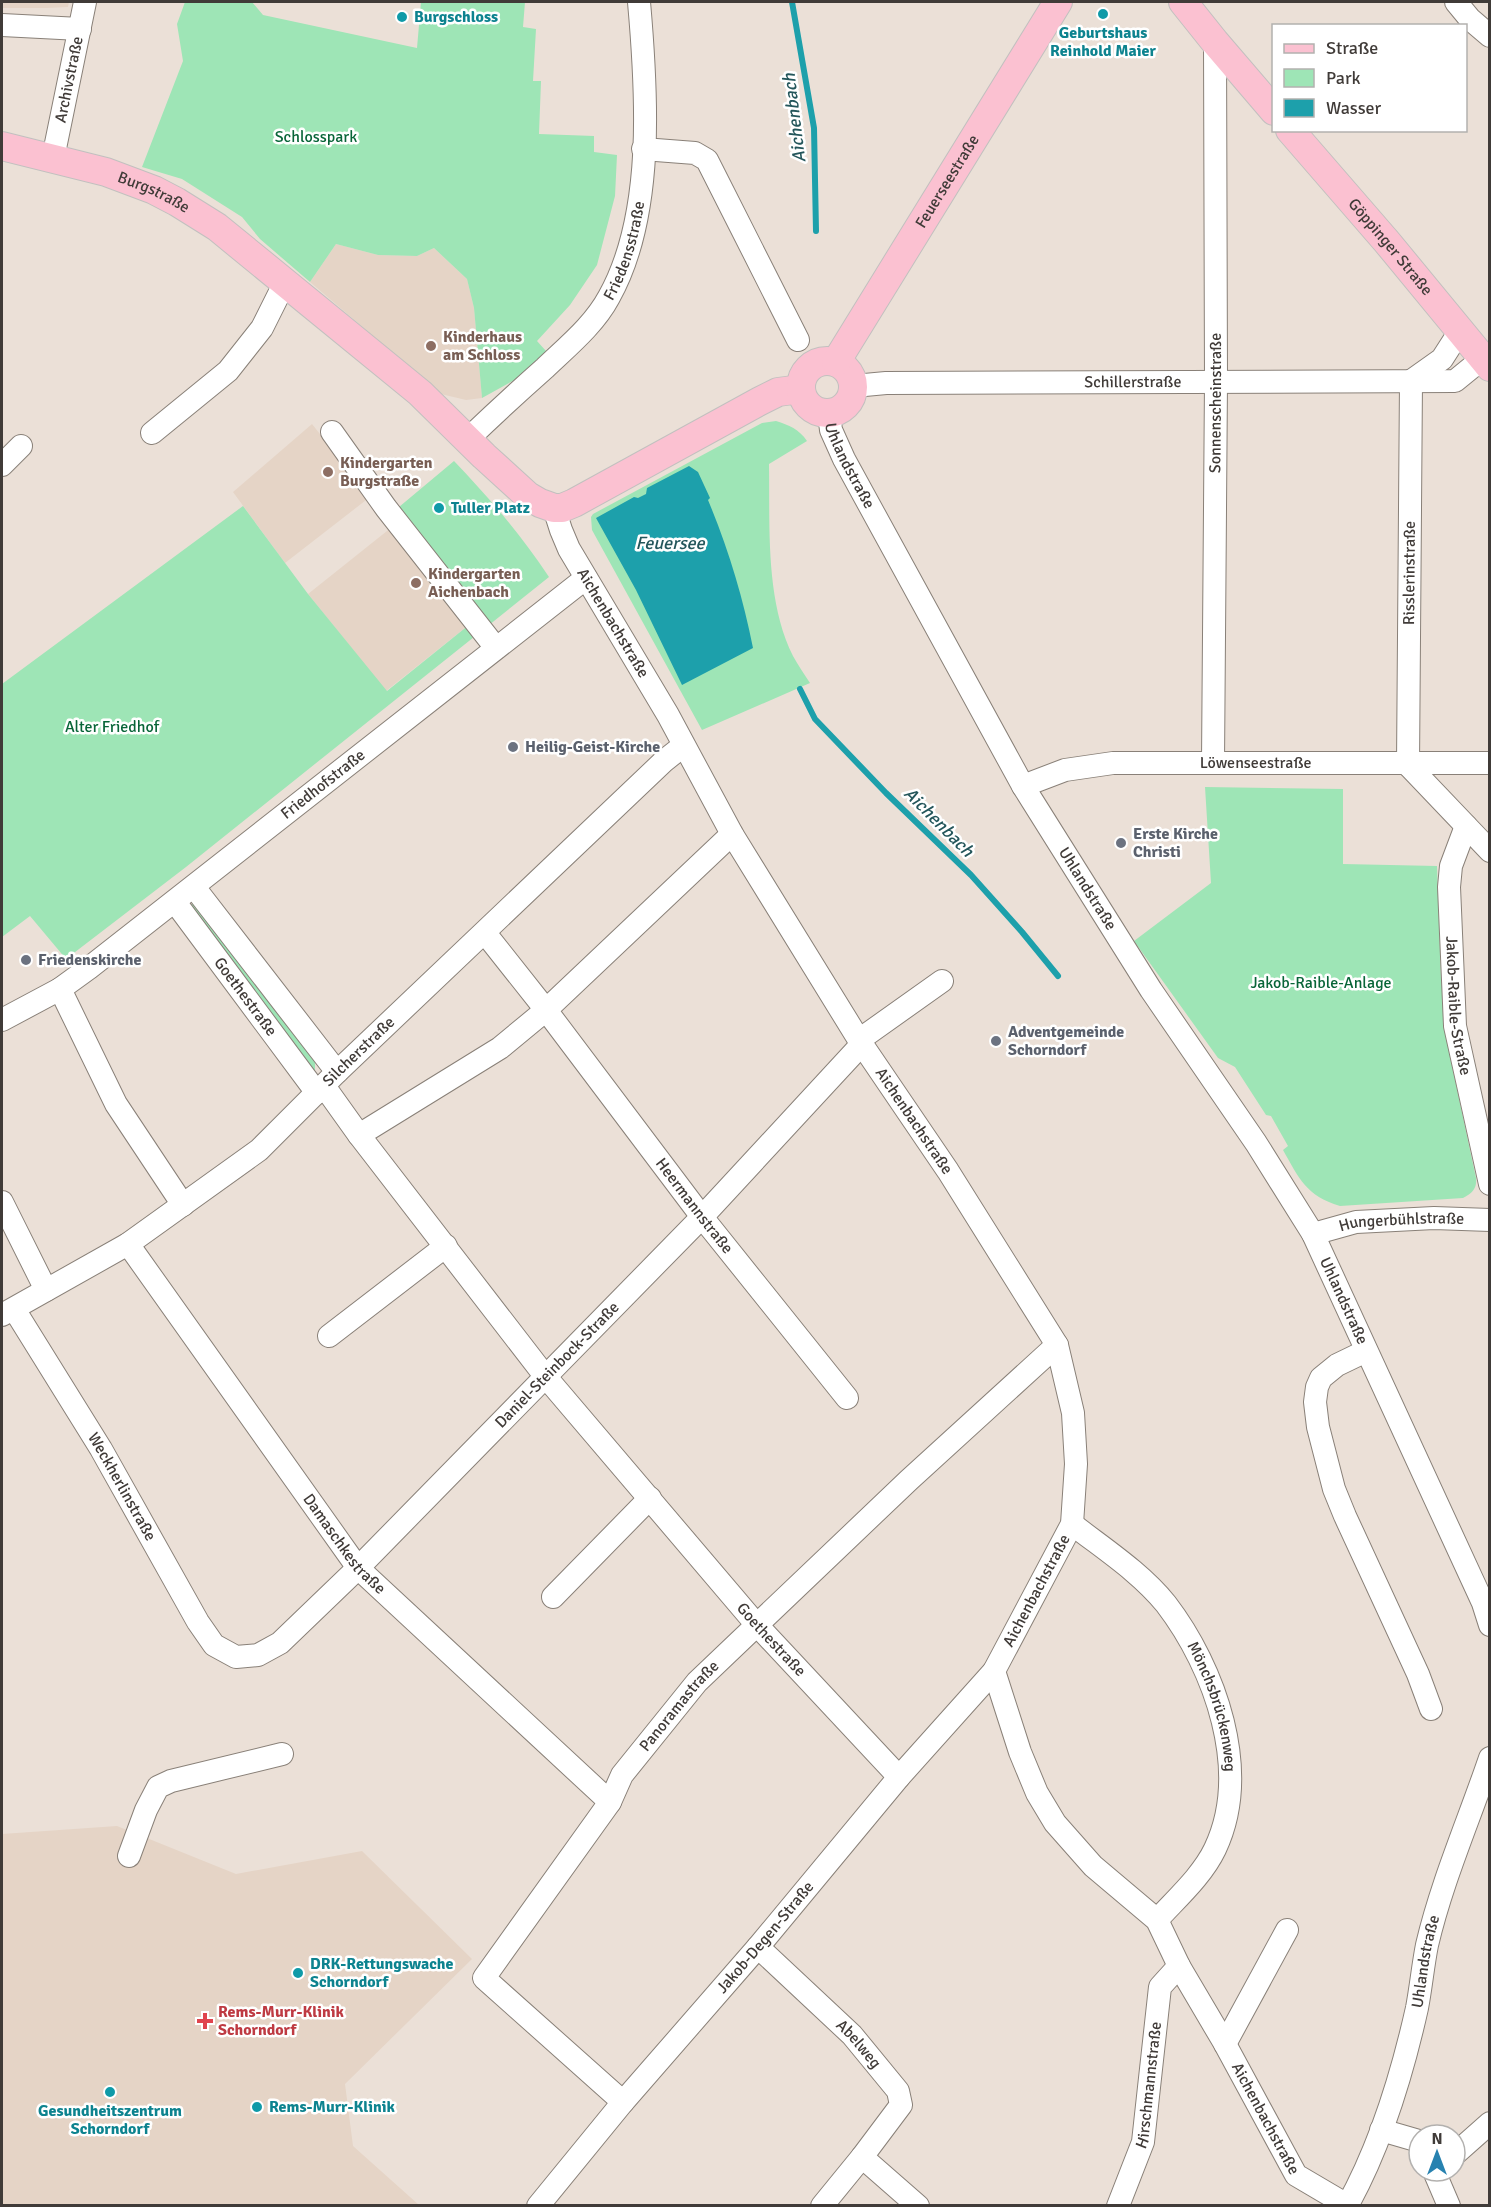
<svg xmlns="http://www.w3.org/2000/svg" width="1491" height="2207" viewBox="0 0 1491 2207" font-family="Signika,sans-serif">
<style>
.built{fill:#e5d4c6}
.green{fill:#9ee5b6}
.water{fill:#1da0ab}
.lines{fill:none;stroke-linecap:round;stroke-linejoin:round}
.stream{stroke:#1da0ab;stroke-width:6}
.minor-casing{stroke:#898078;stroke-width:24}
.major-casing{stroke:#c2c0bf;stroke-width:30}
.minor{stroke:#fff;stroke-width:22}
.major{stroke:#fbc1d1;stroke-width:28}
.culture-dot{fill:#0f9aa8;stroke:#fff;stroke-width:2}
.education-dot{fill:#8d6e63;stroke:#fff;stroke-width:2}
.worship-dot{fill:#6b7280;stroke:#fff;stroke-width:2}
.health-dot{fill:#e0444e;stroke:#fff;stroke-width:2}
.labels{text-anchor:middle;dominant-baseline:central;stroke-width:5;stroke-linejoin:round;paint-order:stroke}
.culture-label{font-size:16px;font-weight:bold;fill:#0d838f;stroke:#fff;text-anchor:start}
.street-label{font-size:16px;fill:#403b38;stroke:#fff}
.park-label{font-size:16px;fill:#086538;stroke:#fff}
.education-label{font-size:16px;font-weight:bold;fill:#785e54;stroke:#fff;text-anchor:start}
.worship-label{font-size:16px;font-weight:bold;fill:#5b616d;stroke:#fff;text-anchor:start}
.health-label{font-size:16px;font-weight:bold;fill:#be3a42;stroke:#fff;text-anchor:start}
.water-label{font-size:18px;font-style:italic;fill:#24565b;stroke:#fff}
</style>
<rect width="100%" height="100%" fill="#ebe0d7"/>
<path class="built" d="M2 2H69L68 7 46 8H2Z
M336 244 378 255 417 256 434 248 467 279 474 308 482 398 466 400 441 394 310 282Z
M312 424 370 497 285 563 233 492Z
M392 527 470 624 386 691 308 594Z
M117 1826 236 1874 362 1851 472 1959 345 2084 353 2146 419 2205 2 2206V1834Z"/>
<path class="green" d="M185 2H252L263 15 417 48 421 2H525L523 27 536 29 533 81H541L539 134 594 136V152L617 155 615 196 597 265 570 305 537 341 546 351 529 372 482 398 474 308 467 279 434 248 417 256 378 255 336 244 310 282 260 239 242 217 182 179 142 167 183 61 177 24Z
M776 421C789 425 799 429 807 441L769 464C770 525 765 600 793 656 798 665 804 674 810 683L702 730 592 530 591 517 593 514 762 423Z
M454 461C491 500 519 532 549 577L186 867 66 959 30 916 2 937V684L243 506 308 594 387 691 480 616 399 507Z
M1205 787 1343 789V864L1437 866 1441 979 1451 1061 1476 1178C1477 1188 1473 1193 1463 1198L1340 1206C1306 1196 1299 1178 1283 1150L1288 1146 1271 1116 1266 1115 1235 1067 1218 1058 1134 941 1211 883Z
M193 904 315 1061V1070H310L190 905Z"/>
<path class="water" d="M689 466 698 472 710 498 708 500C728 548 743 597 753 648L682 685 636 590 596 518 634 497 638 498 646 494 647 488Z"/>
<g class="lines">
<path class="stream" d="M792 2 814 128 816 231
M800 689 815 719 886 793 971 875 1022 932 1058 976"/>
<g class="minor-casing">
<g id="minor">
<path d="M1456 2 1470 19 1490 36"/>
<path d="M2 25 80 29"/>
<path d="M643 149 695 153 707 160 798 340"/>
<path id="s1" d="M53 158 85 2"/>
<path d="M1411 381 1442 359 1460 331"/>
<path id="s2" d="M854 386 886 383 1455 381 1482 359"/>
<path id="s3" d="M829 414 831 430 844 459 1023 786 1151 990 1256 1143 1313 1234 1483 1603 1490 1625"/>
<path d="M332 432 386 508 496 648"/>
<path d="M152 433 228 371 262 328 285 282"/>
<path id="s4" d="M468 439C493 415 519 391 545 368 568 346 594 325 609 297 655 215 647 92 639 2"/>
<path d="M2 465 21 446"/>
<path id="s5" d="M1213 763 1216 382 1215 42"/>
<path id="s6" d="M1408 765 1411 381"/>
<path d="M1408 765 1490 851"/>
<path id="s7" d="M1023 786 1065 770 1113 763H1490"/>
<path id="s8" d="M1466 826 1451 866 1449 887 1455 1026 1490 1184"/>
<path d="M194 887 337 1072"/>
<path id="s9" d="M175 902 317 1093"/>
<path id="s10" d="M485 933 546 1010 702 1217 847 1398"/>
<path d="M60 989 116 1104 183 1205"/>
<path id="s11" d="M2 1020 60 989 89 968 586 578"/>
<path d="M859 1040 942 981"/>
<path id="s12" d="M324 1086 359 1135 545 1376 756 1624 899 1777"/>
<path d="M359 1135 500 1048 546 1010 732 834"/>
<path d="M2 1202 46 1290"/>
<path id="s13" d="M1313 1234 1356 1222 1434 1218 1490 1220"/>
<path id="s14" d="M128 1244 358 1568 610 1802"/>
<path id="s15" d="M14 1309 101 1449 198 1622 214 1645 236 1657 258 1655 280 1643 358 1568 702 1217 862 1044"/>
<path id="s16" d="M2 1315 128 1244 259 1150 337 1072 664 761 683 746"/>
<path d="M329 1336 446 1246"/>
<path d="M1366 1351 1337 1365 1321 1378 1317 1387 1315 1402 1318 1427 1334 1489 1345 1516 1418 1674 1431 1709"/>
<path id="s17" d="M1072 1524C1104 1549 1140 1572 1166 1604 1215 1668 1252 1771 1215 1849 1202 1876 1177 1898 1157 1920"/>
<path d="M553 1597 650 1498"/>
<path id="s18" d="M994 1671 1020 1752 1037 1793 1055 1823 1093 1866 1157 1920 1179 1966 1225 2044 1296 2175 1347 2205"/>
<path d="M129 1856 146 1810 158 1787 171 1781 282 1754"/>
<path id="s19" d="M758 1947 852 2035 898 2091 901 2105 862 2157 822 2206"/>
<path d="M1225 2044 1287 1930"/>
<path id="s20" d="M623 2102 484 1978 610 1802 622 1775 697 1682 909 1480 1057 1345"/>
<path d="M1381 2130 1419 2141"/>
<path d="M1455 2154 1490 2123"/>
<path d="M862 2157 918 2206"/>
<path d="M1434 2171 1449 2206"/>
<path id="s21" d="M538 2206 623 2102 758 1947 899 1777 994 1671 1072 1524 1076 1464 1073 1413 1057 1345 948 1171 859 1040 732 834 668 715 569 549 561 530 554 508"/>
<path id="s22" d="M1118 2206 1143 2142 1160 1987 1179 1966"/>
<path id="s23" d="M1347 2206C1381 2145 1402 2075 1417 2008 1421 1987 1423 1965 1427 1945 1442 1881 1469 1820 1490 1758"/>
</g>
</g>
<g class="major-casing">
<g id="major">
<path d="M1183 2 1215 42 1274 111"/>
<path id="s24" d="M1290 130 1387 242 1490 367"/>
<path id="s25" d="M2 146 106 172 154 190 177 202 217 227 420 393 484 456 528 496 540 503 554 508H562L574 503 760 401 778 392 801 389"/>
<circle cx="827" cy="387" r="26"/>
<path id="s26" d="M836 362 1058 2"/>
</g>
</g>
<use href="#minor" class="minor"/>
<use href="#major" class="major"/>
</g>
<g class="culture-dot">
<circle cx="1103" cy="14" r="6"/>
<circle cx="402" cy="17" r="6"/>
<circle cx="439" cy="508" r="6"/>
<circle cx="298" cy="1973" r="6"/>
<circle cx="110" cy="2092" r="6"/>
<circle cx="257" cy="2107" r="6"/>
</g>
<g class="education-dot">
<circle cx="431" cy="346" r="6"/>
<circle cx="328" cy="472" r="6"/>
<circle cx="416" cy="583" r="6"/>
</g>
<g class="worship-dot">
<circle cx="513" cy="747" r="6"/>
<circle cx="1121" cy="843" r="6"/>
<circle cx="26" cy="960" r="6"/>
<circle cx="996" cy="1041" r="6"/>
</g>
<path class="health-dot" d="M202 2012h6v6h6v6h-6v6h-6v-6h-6v-6h6z"/>
<g class="labels">
<g class="culture-label">
<text x="414" y="17">Burgschloss</text>
<text x="1103" y="33" text-anchor="middle">Geburtshaus<tspan x="1103" dy="18">Reinhold Maier</tspan></text>
<text x="451" y="508">Tuller Platz</text>
<text x="310" y="1964">DRK-Rettungswache<tspan x="310" dy="18">Schorndorf</tspan></text>
<text x="269" y="2107">Rems-Murr-Klinik</text>
<text x="110" y="2111" text-anchor="middle">Gesundheitszentrum<tspan x="110" dy="18">Schorndorf</tspan></text>
</g>
<g class="street-label">
<text stroke="none"><textPath href="#s1" startOffset="80">Archivstraße</textPath></text>
<text stroke="none"><textPath href="#s26" startOffset="212">Feuerseestraße</textPath></text>
<text stroke="none"><textPath href="#s25" startOffset="159">Burgstraße</textPath></text>
<text stroke="none"><textPath href="#s24" startOffset="154">Göppinger Straße</textPath></text>
<text stroke="none"><textPath href="#s4" startOffset="250">Friedensstraße</textPath></text>
<text stroke="none"><textPath href="#s2" startOffset="279">Schillerstraße</textPath></text>
<text stroke="none"><textPath href="#s5" startOffset="360">Sonnenscheinstraße</textPath></text>
<text stroke="none"><textPath href="#s3" startOffset="56">Uhlandstraße</textPath></text>
<text stroke="none"><textPath href="#s6" startOffset="192">Risslerinstraße</textPath></text>
<text transform="translate(613 623) rotate(59)">Aichenbachstraße</text>
<text stroke="none"><textPath href="#s7" startOffset="236">Löwenseestraße</textPath></text>
<text stroke="none"><textPath href="#s11" startOffset="399">Friedhofstraße</textPath></text>
<text stroke="none"><textPath href="#s3" startOffset="542">Uhlandstraße</textPath></text>
<text stroke="none"><textPath href="#s9" startOffset="118">Goethestraße</textPath></text>
<text stroke="none"><textPath href="#s8" startOffset="183">Jakob-Raible-Straße</textPath></text>
<text stroke="none"><textPath href="#s16" startOffset="446">Silcherstraße</textPath></text>
<text transform="translate(914 1121) rotate(56)">Aichenbachstraße</text>
<text stroke="none"><textPath href="#s10" startOffset="344">Heermannstraße</textPath></text>
<text stroke="none"><textPath href="#s13" startOffset="90">Hungerbühlstraße</textPath></text>
<text stroke="none"><textPath href="#s3" startOffset="1028">Uhlandstraße</textPath></text>
<text stroke="none"><textPath href="#s15" startOffset="856">Daniel-Steinbock-Straße</textPath></text>
<text stroke="none"><textPath href="#s15" startOffset="208">Weckherlinstraße</textPath></text>
<text stroke="none"><textPath href="#s14" startOffset="370">Damaschkestraße</textPath></text>
<text stroke="none"><textPath href="#s21" startOffset="794">Aichenbachstraße</textPath></text>
<text stroke="none"><textPath href="#s12" startOffset="712">Goethestraße</textPath></text>
<text stroke="none"><textPath href="#s20" startOffset="522">Panoramastraße</textPath></text>
<text stroke="none"><textPath href="#s17" startOffset="238">Mönchsbrückenweg</textPath></text>
<text stroke="none"><textPath href="#s21" startOffset="352">Jakob-Degen-Straße</textPath></text>
<text stroke="none"><textPath href="#s23" startOffset="258">Uhlandstraße</textPath></text>
<text stroke="none"><textPath href="#s19" startOffset="140">Abelweg</textPath></text>
<text stroke="none"><textPath href="#s22" startOffset="126">Hirschmannstraße</textPath></text>
<text stroke="none"><textPath href="#s18" startOffset="532">Aichenbachstraße</textPath></text>
</g>
<g class="park-label">
<text x="316" y="137">Schlosspark</text>
<text x="112" y="727">Alter Friedhof</text>
<text x="1321" y="983">Jakob-Raible-Anlage</text>
</g>
<g class="education-label">
<text x="443" y="337">Kinderhaus<tspan x="443" dy="18">am Schloss</tspan></text>
<text x="340" y="463">Kindergarten<tspan x="340" dy="18">Burgstraße</tspan></text>
<text x="428" y="574">Kindergarten<tspan x="428" dy="18">Aichenbach</tspan></text>
</g>
<g class="worship-label">
<text x="525" y="747">Heilig-Geist-Kirche</text>
<text x="1133" y="834">Erste Kirche<tspan x="1133" dy="18">Christi</tspan></text>
<text x="38" y="960">Friedenskirche</text>
<text x="1008" y="1032">Adventgemeinde<tspan x="1008" dy="18">Schorndorf</tspan></text>
</g>
<g class="health-label">
<text x="218" y="2012">Rems-Murr-Klinik<tspan x="218" dy="18">Schorndorf</tspan></text>
</g>
<g class="water-label">
<text transform="translate(794 118) rotate(-97)">Aichenbach</text>
<text x="670" y="543">Feuersee</text>
<text transform="translate(939 822) rotate(45)">Aichenbach</text>
</g>
</g>
<rect width="1491" height="2207" fill="none" stroke="#403b38" stroke-width="6"/>
<rect x="1272" y="24" width="195" height="108" fill="#ffffff" stroke="#b3b1af" stroke-width="1.5"/>
<rect x="1284" y="44" width="30" height="9" fill="#fbc1d1" stroke="#b3b1af" stroke-width="1.5"/>
<text x="1326" y="54" font-size="18" fill="#403b38">Straße</text>
<rect x="1284" y="69" width="30" height="18" fill="#9ee5b6" stroke="#b3b1af" stroke-width="1.5"/>
<text x="1326" y="84" font-size="18" fill="#403b38">Park</text>
<rect x="1284" y="99" width="30" height="18" fill="#1da0ab" stroke="#b3b1af" stroke-width="1.5"/>
<text x="1326" y="114" font-size="18" fill="#403b38">Wasser</text>
<g transform="translate(1437 2153)"><circle r="28" fill="#ffffff" stroke="#b3b1af" stroke-width="1.5"/>
<path d="M0-4.5L10 22L0 15L-10 22Z" fill="#2882b0"/>
<text y="-9" font-size="16" font-weight="bold" text-anchor="middle" fill="#403b38">N</text>
</g>
</svg>
